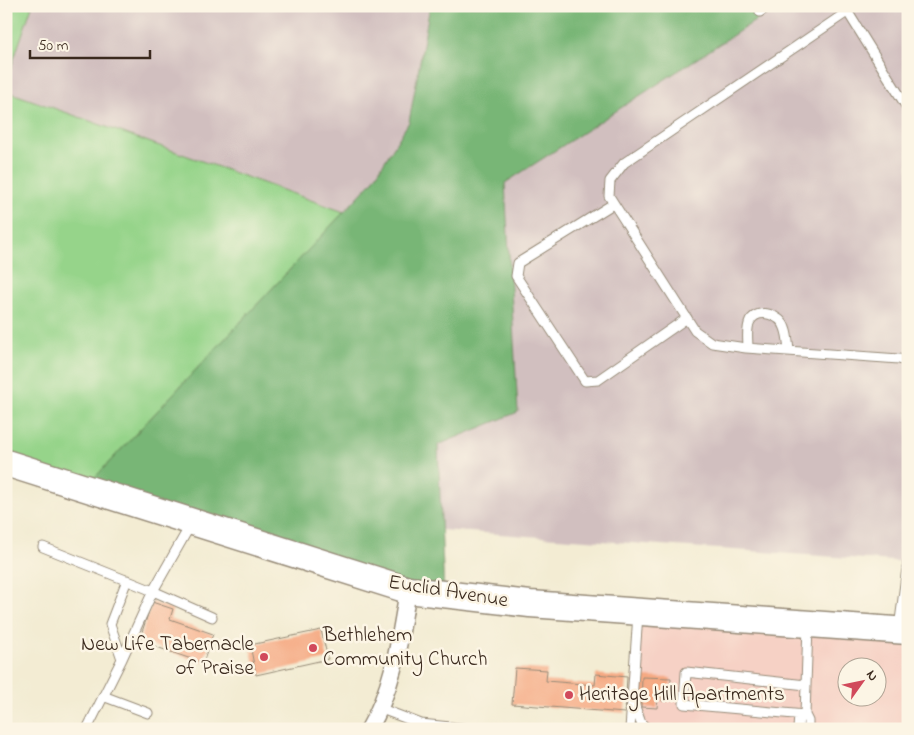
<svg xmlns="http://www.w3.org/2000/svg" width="914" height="735" viewBox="0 0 914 735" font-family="'Indie Flower',sans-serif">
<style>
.built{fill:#f6d1c5;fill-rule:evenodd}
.industrial{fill:#d1bfbf}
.green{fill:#96d48a;stroke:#687f54}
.forest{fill:#78b676;stroke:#5a704a}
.building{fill:#f5a982}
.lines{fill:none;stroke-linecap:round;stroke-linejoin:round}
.service-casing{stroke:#978b78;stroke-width:11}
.minor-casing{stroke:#978b78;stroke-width:19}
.primary-casing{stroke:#978b78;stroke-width:29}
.service{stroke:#fff;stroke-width:9}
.minor{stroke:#fff;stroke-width:16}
.primary{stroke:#fff;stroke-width:26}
.poi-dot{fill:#d1495b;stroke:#fcf5e5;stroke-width:2}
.labels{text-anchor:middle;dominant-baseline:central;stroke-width:5;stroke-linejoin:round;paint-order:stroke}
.street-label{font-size:21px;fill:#3b2a1e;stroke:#fcf5e5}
.poi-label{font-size:21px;fill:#3b2a1e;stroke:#fcf5e5;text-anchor:start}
</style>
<rect width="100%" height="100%" fill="#fcf5e5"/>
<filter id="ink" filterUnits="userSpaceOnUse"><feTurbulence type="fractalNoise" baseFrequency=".02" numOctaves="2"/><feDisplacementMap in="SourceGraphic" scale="10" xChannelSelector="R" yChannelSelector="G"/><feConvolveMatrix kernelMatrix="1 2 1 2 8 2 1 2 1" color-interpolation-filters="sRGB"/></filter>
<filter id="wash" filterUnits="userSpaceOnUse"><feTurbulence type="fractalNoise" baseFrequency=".0096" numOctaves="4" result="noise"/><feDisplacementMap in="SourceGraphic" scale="20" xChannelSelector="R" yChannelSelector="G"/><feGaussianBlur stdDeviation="1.12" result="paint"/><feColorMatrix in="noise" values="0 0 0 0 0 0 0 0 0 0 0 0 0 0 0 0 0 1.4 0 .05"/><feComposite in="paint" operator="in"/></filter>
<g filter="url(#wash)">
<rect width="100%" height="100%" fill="#f3ecd3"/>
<path class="built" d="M638 612 908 631V729H631ZM846 668H876V698H846Z"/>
<path class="industrial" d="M32 6H430L409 122 372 182 344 212 6 91V82Z
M494 6H908V562L441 530 430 210Z"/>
<path class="green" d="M6 6H32L6 82Z
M6 91 344 212 85 488 6 463Z"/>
<path class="forest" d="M430 6H751L758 19 505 183 518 412 438 445 444 594 85 488 372 182 409 122Z"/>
<g id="blocks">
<path class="building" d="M152 602 173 609 170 619 213 634 203 663 139 641Z
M321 630 328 659 256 675 250 645Z
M515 668 547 670 546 681 595 685 596 674 627 677 625 713 512 704Z
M642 677 671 678 670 697H668V701H662V697H658L657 708 641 707Z
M675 725 710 727V729H675Z"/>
</g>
</g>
<g filter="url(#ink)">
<use href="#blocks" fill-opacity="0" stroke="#978b78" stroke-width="1"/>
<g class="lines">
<g class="service-casing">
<path id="service" d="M844 6 908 109
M760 12 768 6
M847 12 624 163 610 181 609 196 695 331 712 343 746 348 899 359 908 362
M613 204 518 263 516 276 585 381 598 380 687 318
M748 348C748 339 746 329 750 321 759 307 781 315 785 328 788 335 788 343 789 351
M43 547 153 591 191 524
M808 626 805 715 808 721V729
M899 628 908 561
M122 659 110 624 127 580
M103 696 148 713
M634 704 641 723 647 729
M379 708 421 724 470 729
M805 715 684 704 686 672 806 685
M87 729 122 659 153 591 212 617
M630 729 638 614
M798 729 799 715"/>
</g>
<g class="minor-casing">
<path id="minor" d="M369 729C394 687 400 637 408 590"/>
</g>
<g class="primary-casing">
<path id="primary" d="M6 463 408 590 530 604 908 631"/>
</g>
<use href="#service" class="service"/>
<use href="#minor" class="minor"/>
<use href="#primary" class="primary"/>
</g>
</g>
<g class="poi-dot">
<circle cx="313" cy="648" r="5"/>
<circle cx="264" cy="657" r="5"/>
<circle cx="569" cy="695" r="5"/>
</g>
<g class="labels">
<g class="street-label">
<text transform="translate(448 592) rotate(9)">Euclid Avenue</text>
</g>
<g class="poi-label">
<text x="323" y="636">Bethlehem<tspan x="323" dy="24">Community Church</tspan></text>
<text x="254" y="645" text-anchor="end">New Life Tabernacle<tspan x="254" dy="24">of Praise</tspan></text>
<text x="579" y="695">Heritage Hill Apartments</text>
</g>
</g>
<rect width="914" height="735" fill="none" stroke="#fcf5e5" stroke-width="25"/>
<g transform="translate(862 682) rotate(57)"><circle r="24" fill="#fcf5e5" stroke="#afa495"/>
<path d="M0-4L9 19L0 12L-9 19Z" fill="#d1495b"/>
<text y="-8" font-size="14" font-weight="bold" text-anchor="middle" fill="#3b2a1e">N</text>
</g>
<path d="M30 50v8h120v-8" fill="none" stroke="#3b2a1e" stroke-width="2.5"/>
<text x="38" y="50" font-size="15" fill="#3b2a1e" stroke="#fcf5e5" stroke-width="4" paint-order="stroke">50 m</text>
</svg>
